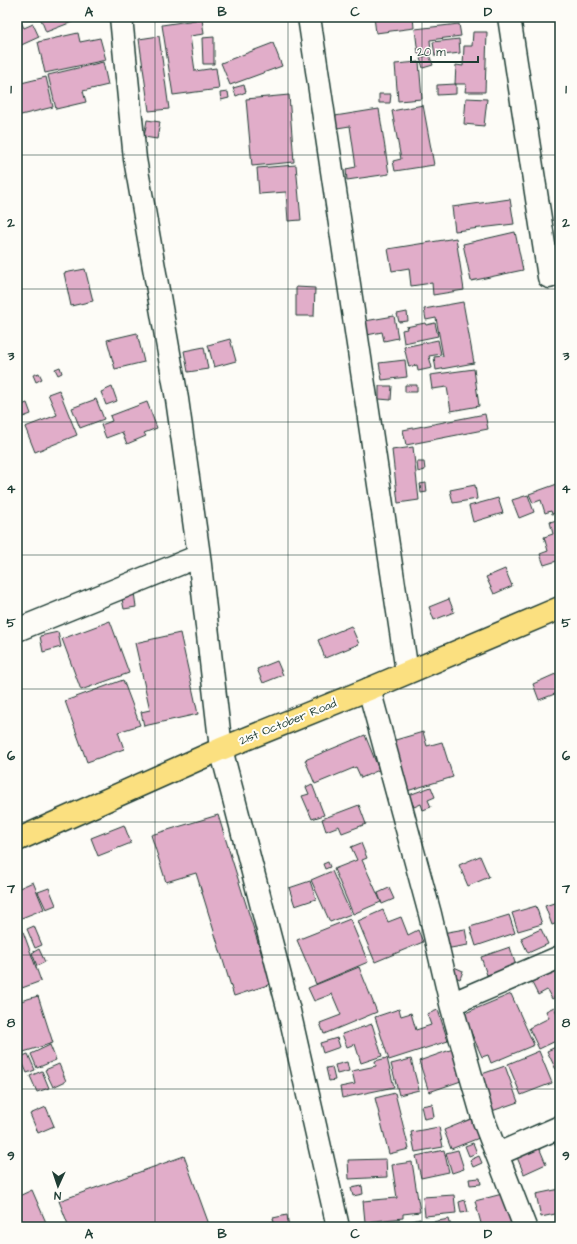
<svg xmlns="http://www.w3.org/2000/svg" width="577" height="1244" viewBox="0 0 577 1244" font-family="'Architects Daughter',sans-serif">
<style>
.building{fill:#e1adc9;stroke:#1f3d34}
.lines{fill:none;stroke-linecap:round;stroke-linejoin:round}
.minor-casing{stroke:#1f3d34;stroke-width:25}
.primary-casing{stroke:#1f3d34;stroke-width:25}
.minor{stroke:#fdfcf7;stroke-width:22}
.primary{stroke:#fbe080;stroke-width:22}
.grid{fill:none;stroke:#1f3d34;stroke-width:1;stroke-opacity:0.55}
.labels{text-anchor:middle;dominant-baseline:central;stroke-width:4;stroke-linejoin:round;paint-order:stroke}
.street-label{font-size:12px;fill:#1f3d34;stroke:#fdfcf7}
.neatline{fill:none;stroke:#1f3d34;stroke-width:1.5}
.grid-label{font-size:13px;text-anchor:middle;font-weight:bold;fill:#1f3d34}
</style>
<rect width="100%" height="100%" fill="#fdfcf7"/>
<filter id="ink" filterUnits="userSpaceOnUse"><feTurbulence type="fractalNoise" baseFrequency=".025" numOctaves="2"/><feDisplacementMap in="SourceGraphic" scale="8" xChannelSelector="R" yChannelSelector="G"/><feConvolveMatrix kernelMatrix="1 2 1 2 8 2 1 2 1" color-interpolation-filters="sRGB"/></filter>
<g filter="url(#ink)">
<path class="building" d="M40 17H85L46 32Z
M374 17H413L414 28 376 33Z
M19 18 24 28 33 24 39 37 17 47V19Z
M202 19 204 34 190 36 195 71 216 68 219 89 173 95 162 25Z
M459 24 461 36 430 40 431 53 418 54 415 29Z
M473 32H487L485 92H465L466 84H455L456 65 463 66 464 46H472Z
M78 33 80 42 100 38 106 60 45 73 38 42Z
M159 36 169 109 149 111 139 39Z
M214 37V64H203L202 38Z
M459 39 460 53 435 56 433 42Z
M273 43 282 66 230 85 221 63Z
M429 55 433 65 423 68 420 58Z
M103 62 108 85 83 91 86 102 56 109 48 75Z
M419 62 422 99 398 101 395 64Z
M46 77 53 107 17 116V84Z
M456 84V94L437 95V85Z
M244 85 246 92 236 96 233 88Z
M228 92 229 98 221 100 220 93Z
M379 94H391L390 103H379Z
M289 95 294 162 252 166 246 99Z
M466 98 487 99 484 126 464 124Z
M423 105 434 165 395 171 393 161 401 159 392 111Z
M379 109 389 174 347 180 346 169 356 167 350 126 337 128 335 116Z
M147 120 160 122 157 139 144 137Z
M296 165 301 220 288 221 286 192 259 194 257 168Z
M510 199 514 224 455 231 452 207Z
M515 232 523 270 471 281 463 244Z
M456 238 464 290 433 295 432 283 411 286 409 268 392 271 388 249Z
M85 269 93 301 71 306 64 273Z
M296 287 315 288 314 316H296Z
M463 302 474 363 436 370 434 357 443 356 436 318 426 320 424 309Z
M407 312 408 321 399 322 397 314Z
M394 316 398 338 384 341 382 332 367 335 365 321Z
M425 323 426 325 435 323 438 336 404 343 402 330 407 329 406 327Z
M137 333 144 362 115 369 107 340Z
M230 339 236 361 214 367 208 345Z
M438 340 441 354 429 356 432 368 418 371 417 365 409 367 404 347Z
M204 347 208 369 188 372 184 351Z
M405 360 407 377 382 380 379 363Z
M60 367 62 373 58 375 55 369Z
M474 369 479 406 451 411 447 387 432 389 430 375Z
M39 373 42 379 36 382 33 375Z
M405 385H417V392H405Z
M379 386H392L391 400 379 399Z
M112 387 117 401 106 405 101 392Z
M59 390 77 435 35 452 25 427 57 415 48 394Z
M96 399 104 419 80 428 72 408Z
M147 402 157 428 144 433 146 436 127 444 122 432 106 438 101 425 112 421 110 416Z
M27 403 31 414 23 417 19 406Z
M485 414 488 429 406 445 403 430Z
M413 447 419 500 398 503 392 450Z
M417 462H424L425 470 418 472Z
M426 483 427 492 421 493 420 484Z
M560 483V511L552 514 551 511 545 513 541 500 533 503 529 494Z
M475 485 477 499 453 503 450 490Z
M528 495 534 512 519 518 512 500Z
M498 498 503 513 473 522 469 506Z
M560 519V560L544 565 540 554 548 551 544 537 553 534 550 522Z
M505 569 512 586 494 594 486 577Z
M134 592 136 607 124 609 121 594Z
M449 599 454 612 434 620 429 607Z
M110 621 129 673 81 690 62 639Z
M351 626 359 644 325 658 318 640Z
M58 632 61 647 43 652 40 636Z
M180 633 198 714 144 726 141 712 150 710 135 643Z
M277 661 283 675 263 683 257 669Z
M560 672V692L539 700 533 684Z
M123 680 140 725 118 732 124 749 87 762 65 701Z
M423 732 427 746 442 742 453 777 407 791 392 741Z
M365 735 379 770 361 778 356 767 315 784 305 760Z
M312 784 324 815 312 819 302 796 309 794 306 787Z
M431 787 435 797 428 800 431 807 423 810 421 804 414 807 409 795Z
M359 805 366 824 342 833 339 826 326 831 322 819Z
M218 815 271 984 234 996 196 873 166 882 151 835Z
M124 825 131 843 98 856 91 838Z
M361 843 367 858 362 860 381 902 353 914 334 869 357 860 351 847Z
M480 856 489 877 468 886 459 865Z
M328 862 330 867 325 869 323 864Z
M332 871 351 914 330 922 311 880Z
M310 881 316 899 295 906 289 888Z
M33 882 44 909 19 919 17 914V889Z
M49 888 56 905 46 909 38 892Z
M389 888 394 899 382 904 378 893Z
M560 901V922L552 925 545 906Z
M536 906 542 924 518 931 512 913Z
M383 910 388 922 401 917 408 935 418 930 423 942 375 962 358 921Z
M17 915 41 981 22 988 17 975Z
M509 915 515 933 476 946 470 927Z
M350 919 368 962 316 984 297 940Z
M34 926 42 945 35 948 27 929Z
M465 929 468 945 445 949 442 933Z
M541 929 548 944 528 953 521 938Z
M510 947 516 966 487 975 481 957Z
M39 949 45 962 37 966 32 953Z
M452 966 463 971 460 979 448 974Z
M359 967 377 1012 324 1034 320 1023 341 1015 332 994 314 1001 308 988Z
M560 967V995L552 999 547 990 538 995 531 981Z
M511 994 534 1045 491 1063 488 1055 482 1057 463 1014Z
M38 996 53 1043 17 1054V1002Z
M554 1007 560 1020V1039L539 1049 529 1028 549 1018 546 1011Z
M399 1009 401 1016 411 1013 416 1030 431 1025 427 1014 438 1010 448 1041 389 1060 375 1017Z
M372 1024 382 1056 361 1063 355 1044 347 1047 342 1034Z
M337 1038 340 1047 323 1053 320 1043Z
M50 1045 56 1060 37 1068 31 1054Z
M560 1045V1078L547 1051Z
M453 1049 464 1080 429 1092 419 1061Z
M539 1051 552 1083 521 1095 508 1064Z
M28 1054 35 1070 27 1073 20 1057Z
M387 1058 394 1087 342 1098 340 1087 355 1084 352 1071 376 1066 375 1061Z
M411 1059 419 1090 399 1095 391 1064Z
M347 1062 349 1071 337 1074 335 1065Z
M59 1064 66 1081 53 1087 45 1070Z
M505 1066 518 1102 489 1112 476 1076Z
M332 1067 335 1080 329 1081 326 1068Z
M42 1071 49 1088 37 1092 30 1076Z
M395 1093 409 1149 389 1154 375 1098Z
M432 1104 434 1117 424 1119 421 1106Z
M46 1107 54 1126 38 1133 30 1114Z
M471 1119 479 1138 451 1149 444 1130Z
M439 1127 443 1147 415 1152 411 1132Z
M560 1139V1158L554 1141Z
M473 1143 477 1153 469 1156 465 1146Z
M538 1145 546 1164 524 1174 516 1155Z
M444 1150 449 1172 421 1178 416 1156Z
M458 1150 464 1169 452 1173 446 1153Z
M184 1156 210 1227H69L59 1201Z
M479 1156 482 1163 473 1167 470 1160Z
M386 1159 387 1177 349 1179 348 1160Z
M412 1162 420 1212 403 1214V1218L365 1222 363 1201 397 1198 392 1165Z
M480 1178 481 1184 470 1185 469 1179Z
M362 1186 363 1194 353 1196 351 1188Z
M560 1189V1213L541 1217 536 1194Z
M32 1190 48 1227H17V1197Z
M506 1193 515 1227H482L475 1201Z
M454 1195 456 1213 425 1216 423 1197Z
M465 1200 468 1212 461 1213 459 1202Z
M287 1215 289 1227H275L273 1218Z
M420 1219 422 1227H410L409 1222Z
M449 1219 451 1227H427V1223Z"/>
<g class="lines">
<g class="minor-casing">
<path id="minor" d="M121 17 135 159 177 399 199 556 221 749 289 1011 338 1227
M309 17 407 672
M509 17 549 277
M17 630 199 556
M369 689 430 914 451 1004 471 1076 484 1121 525 1227
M451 1004 560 957
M498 1154 560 1127"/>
</g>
<g class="primary-casing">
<path id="primary" d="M17 840 221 749 369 689 560 608"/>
</g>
<use href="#minor" class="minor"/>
<use href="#primary" class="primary"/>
</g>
</g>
<path class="grid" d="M155 17V1227M288 17V1227M422 17V1227M17 155H560M17 289H560M17 422H560M17 555H560M17 689H560M17 822H560M17 955H560M17 1089H560"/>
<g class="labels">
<g class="street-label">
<text transform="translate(288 722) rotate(-22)">21st October Road</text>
</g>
</g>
<rect width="577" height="1244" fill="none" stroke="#fdfcf7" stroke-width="44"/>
<g transform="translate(58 1186) rotate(183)" stroke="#fdfcf7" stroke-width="3" paint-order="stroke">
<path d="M0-3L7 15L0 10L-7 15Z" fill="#1f3d34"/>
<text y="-6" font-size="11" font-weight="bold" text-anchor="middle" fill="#1f3d34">N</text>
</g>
<path d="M411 56v6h67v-6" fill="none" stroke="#1f3d34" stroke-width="2"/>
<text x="417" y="56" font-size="12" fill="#1f3d34" stroke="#fdfcf7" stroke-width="3" paint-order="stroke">20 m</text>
<rect x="22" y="22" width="533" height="1200" class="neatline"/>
<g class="grid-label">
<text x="89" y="16">A</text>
<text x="222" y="16">B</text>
<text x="355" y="16">C</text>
<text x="488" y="16">D</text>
<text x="11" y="93">1</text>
<text x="566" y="93">1</text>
<text x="11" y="227">2</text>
<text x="566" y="227">2</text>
<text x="11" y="360">3</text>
<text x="566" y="360">3</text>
<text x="11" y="493">4</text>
<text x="566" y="493">4</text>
<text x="11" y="627">5</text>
<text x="566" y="627">5</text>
<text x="11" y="760">6</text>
<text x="566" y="760">6</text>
<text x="11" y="893">7</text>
<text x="566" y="893">7</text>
<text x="11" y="1027">8</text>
<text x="566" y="1027">8</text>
<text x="11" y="1160">9</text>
<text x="566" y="1160">9</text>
<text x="89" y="1238">A</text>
<text x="222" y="1238">B</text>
<text x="355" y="1238">C</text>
<text x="488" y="1238">D</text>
</g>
</svg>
